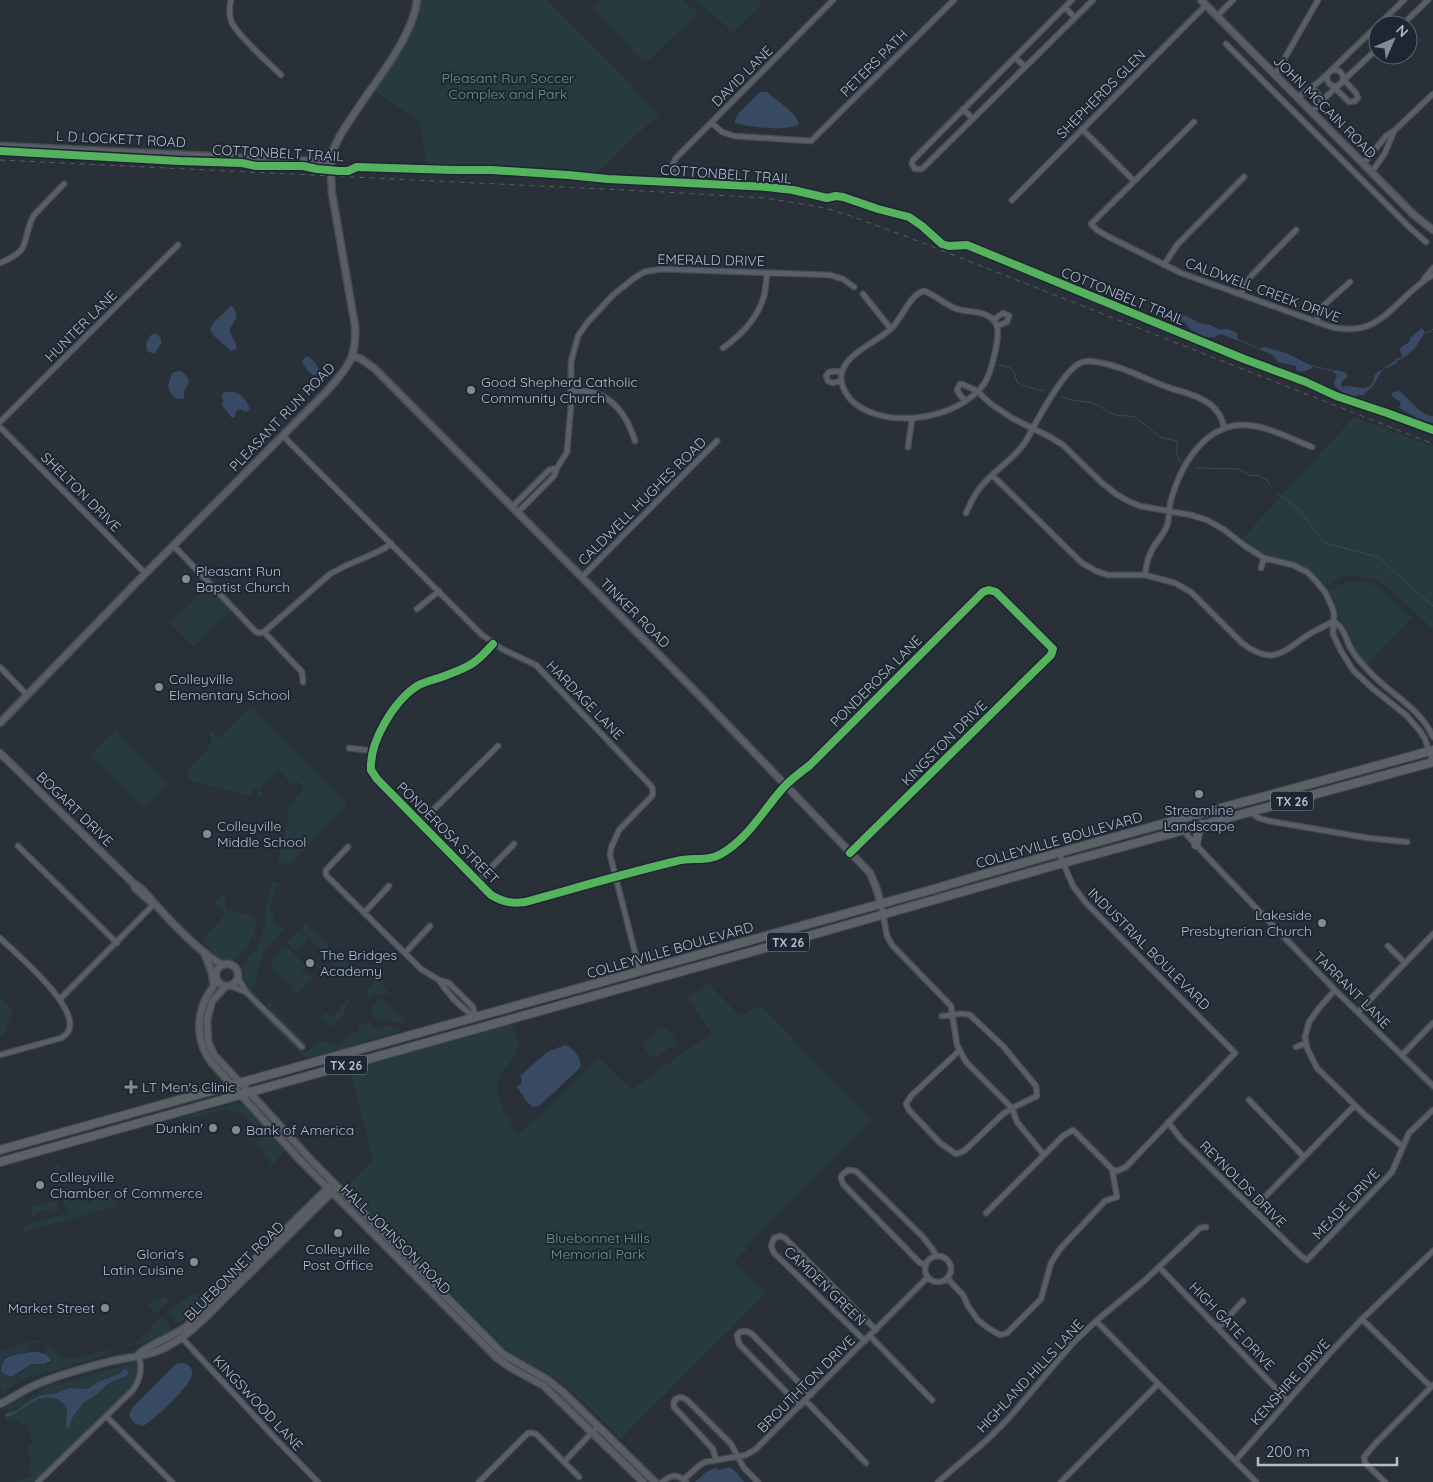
<svg xmlns="http://www.w3.org/2000/svg" width="1433" height="1482" viewBox="0 0 1433 1482" font-family="Quicksand,sans-serif">
<style>
.green{fill:#273a3e}
.water{fill:#384963}
.lines{fill:none;stroke-linecap:round;stroke-linejoin:round}
.stream{stroke:#384963;stroke-width:1}
.street-casing{stroke:#484c53;stroke-width:7}
.secondary-casing{stroke:#484c53;stroke-width:9}
.primary-casing{stroke:#484c55;stroke-width:10}
.street{stroke:#5a5e66;stroke-width:4.5}
.secondary{stroke:#595d64;stroke-width:6}
.primary{stroke:#5c6168;stroke-width:8}
.rail{stroke:#595d64;stroke-width:1;stroke-dasharray:5 5;stroke-linecap:butt}
.cycleway-casing{stroke:#1d2633;stroke-width:11}
.cycleway{stroke:#56b35d;stroke-width:8}
.poi-dot{fill:#848b96;stroke:#1d2633;stroke-width:2}
.labels{text-anchor:middle;dominant-baseline:central;stroke-width:4;stroke-linejoin:round;paint-order:stroke}
.shield{fill:#1d2633;stroke:#878f9c;stroke-width:1}
.shield-label{font-size:12px;font-weight:bold;fill:#b4bcc9}
.street-label{font-size:14px;fill:#b4bcc9;stroke:#1d2633}
.park-label{font-size:14px;fill:#6b9a76;stroke:#1d2633}
.poi-label{font-size:14px;fill:#b4bcc9;stroke:#1d2633;text-anchor:start}
</style>
<rect width="100%" height="100%" fill="#2a3038"/>
<path class="green" d="M421 0H548L659 114 596 174 431 173 425 154 419 122 374 90 409 38 420 12Z
M600 0H681L699 13 645 63 591 8Z
M696 0H757L762 5 733 32Z
M1354 417 1433 447V629L1393 592 1378 580 1358 576H1344L1325 586 1316 575 1298 563 1267 555 1258 551 1241 540Z
M1348 582C1360 581 1371 583 1381 589L1412 618 1366 665 1351 646 1328 591Z
M209 585 232 610 194 646H192L170 623Z
M251 706 348 805 291 863H281L277 867 289 817 287 809 304 788 297 781 292 786 291 785 292 784 278 770 259 789 262 793V797L257 796 258 790 253 789 250 796 195 782 189 778 187 773C191 760 213 753 211 737 211 733 208 729 207 727L219 739Z
M115 730 168 784 144 808 91 755Z
M277 881 280 886H276L269 912 273 913 275 917 273 920 282 929 286 928 282 932H278L280 934 265 950 254 985 251 989 262 999 266 997 265 1000 261 1001 249 991 250 987 247 986 246 988 243 985 246 983 251 987 244 979 243 965 254 950 256 952 258 948 256 947 265 924 266 907 271 884 274 882Z
M227 893 225 905 227 910 254 917 257 922C254 937 239 969 220 959 217 957 214 953 211 951 207 946 203 943 203 938L219 923 224 914C224 907 218 904 212 902Z
M305 924H307L328 944V947L323 952 311 941 312 940 302 930 301 932 309 939 297 952 289 944H287V943Z
M285 945 308 968 302 969 306 970 289 987 270 967 274 956Z
M329 948H332L349 964 345 968 350 974 347 977 324 955Z
M306 972 312 978 296 994 290 988Z
M369 972 375 975 389 994H377L376 993C369 996 364 1005 363 1012L351 1007 352 1005 361 1010 369 996 366 993 373 982 367 974Z
M709 985 740 1016 760 1005 871 1120 746 1246 748 1248 734 1262 766 1293 621 1439C598 1417 577 1393 551 1375 536 1365 519 1359 505 1348L346 1187 373 1159 349 1069 509 1022C512 1027 515 1031 517 1036 524 1054 500 1068 498 1085 496 1103 510 1121 519 1135L598 1058 632 1089 711 1033 687 997Z
M0 997 13 1011 7 1024 8 1028 0 1038Z
M349 997 351 998 345 1009H346L344 1014 331 1027 321 1018 326 1013 332 1018 342 1008 340 1006Z
M380 999 384 1000 406 1020 405 1024 374 1018 372 1017C369 1011 375 1002 380 999Z
M251 1002 304 1052 311 1049 317 1041 339 1045 353 1031 357 1033 359 1031 357 1029 364 1023 372 1024 373 1028 382 1030 383 1025 403 1030 356 1044 357 1045 404 1032 357 1046 305 1058 250 1004Z
M269 1003H273L271 1007 307 1044 302 1043 270 1012 268 1006Z
M657 1026C668 1027 674 1034 676 1044L675 1047H669C666 1050 663 1054 660 1055 650 1060 644 1051 644 1043L656 1031Z
M237 1103 244 1105 263 1127 260 1131H255L257 1128 242 1112 239 1114 234 1111H228L227 1108 208 1114 209 1117 205 1118 204 1115 188 1119V1121H182L180 1119 181 1117Z
M267 1132 285 1150 272 1165 270 1164 271 1162 266 1157 267 1156 257 1145 255 1147 254 1144Z
M56 1164 60 1167 57 1171 61 1185H64L62 1188 65 1197 68 1202 75 1200 73 1196 80 1202 88 1200 89 1204 92 1203 90 1199 105 1195 107 1193 105 1191H106L109 1193 117 1208 116 1209 112 1207 91 1213 34 1229 23 1234V1229L26 1225 69 1213 67 1208 65 1206 54 1167Z
M56 1201 58 1202 59 1206 57 1210 52 1213 50 1209 36 1213 37 1217H33L30 1208 31 1206 40 1205Z
M219 1280 223 1281 222 1284 218 1285 217 1289C209 1297 187 1323 176 1323L171 1315 170 1312 172 1308 190 1295 207 1292Z
M164 1297 166 1298 168 1302 167 1304 155 1313 152 1312 148 1305V1303Z
M162 1317 165 1319 171 1327 168 1332 153 1340 139 1344 119 1347 102 1356 62 1368V1357C41 1338 34 1341 8 1348L7 1345 8 1344 10 1347 30 1341H38L48 1344 65 1358H79L136 1342 151 1328 157 1319Z
M29 1344 28 1351 4 1357 2 1360 0 1368V1351Z
M48 1348 61 1357V1369L48 1372 47 1365 52 1362V1360L45 1353Z
M135 1362 42 1389 26 1398 16 1407 5 1411 7 1407 44 1387Z
M133 1363 138 1364C140 1374 135 1383 128 1390L34 1482H14L31 1477 28 1464 30 1463 31 1458 26 1451 29 1448V1444L33 1443 27 1424 24 1425 19 1420 10 1422 7 1420 6 1417 18 1412 35 1400 47 1398 56 1399 63 1402 66 1408 65 1420 67 1428 69 1429 70 1424 73 1417 83 1403 96 1395 109 1383 127 1375 121 1372 98 1382 88 1389H66L57 1393 42 1395 30 1401 17 1411 5 1414V1412L17 1408 28 1399 45 1389Z
M30 1365H46L47 1372C38 1376 28 1375 19 1382L18 1375Z
M0 1371C4 1372 7 1377 11 1378L17 1376 18 1383 2 1393 0 1381Z"/>
<path class="water" d="M760 92H766L768 93C777 102 796 111 799 124 789 132 748 127 735 123V120L738 114Z
M232 305 236 313V318L230 329V332L237 347 236 349 231 351 214 336 210 330 213 323Z
M1171 312 1187 316 1199 323 1210 325 1220 330 1226 329 1236 332 1239 341 1221 334 1214 337H1206L1199 334 1191 330 1185 323 1174 319 1168 314Z
M1422 328 1425 332 1424 334C1419 343 1409 358 1398 360L1395 364 1382 370 1373 386 1363 395H1359L1355 397 1345 394 1335 387 1334 383 1337 376 1333 371 1336 370 1345 372 1348 376 1344 379 1341 384 1343 387 1350 386 1363 388 1369 387 1373 382 1375 374 1392 363 1396 359 1402 357 1400 349C1402 345 1407 345 1410 341V338Z
M152 334H157L161 339V344L154 354 147 351C145 345 147 339 152 334Z
M1264 347 1286 353 1312 366V368C1307 371 1301 373 1296 370V366L1278 362 1273 355 1259 349Z
M307 356C313 358 316 364 319 370L317 375H314L308 371 302 362 304 358Z
M178 371C184 371 187 376 189 382L184 391V398C175 402 170 394 168 386L172 373Z
M1399 391C1411 399 1418 415 1433 416V423L1417 418 1399 408 1401 402 1393 397 1392 395 1393 392Z
M226 392C229 392 232 391 234 392 242 393 249 403 250 410L246 412 240 409 236 411 235 417 232 418 222 405 223 401 222 396 223 393Z
M565 1045C575 1049 579 1055 581 1065L579 1069 539 1106 533 1107 527 1102 517 1087 518 1085 521 1084 522 1078 520 1076 547 1052Z
M31 1352C40 1352 48 1353 51 1361L44 1364H31L12 1377 6 1375 1 1371C2 1368 1 1363 4 1360 8 1355 25 1353 31 1352Z
M182 1363 187 1364C190 1367 193 1370 192 1374 192 1385 153 1421 143 1426L134 1423 129 1415 132 1408 176 1364Z
M125 1369 129 1373 128 1375 109 1383 96 1395 83 1403 73 1417 70 1424 69 1429 67 1428C65 1420 68 1415 66 1408 62 1396 44 1396 34 1401 28 1404 23 1409 17 1412 14 1414 10 1416 6 1417L5 1414 17 1411 30 1401 42 1395 57 1393 69 1388 88 1389 98 1382 119 1374Z
M730 1467 737 1473 744 1482H695L706 1472 715 1468 719 1470Z"/>
<g class="lines">
<path class="stream" d="M1425 333 1430 332 1433 329
M1239 340 1260 349
M998 365 1009 367 1014 372 1017 382 1023 386 1045 391
M1313 366 1334 371
M1062 397C1073 402 1086 400 1097 405 1102 407 1106 411 1111 413 1119 417 1127 415 1135 417L1160 437 1177 441C1178 451 1174 453 1181 463
M1195 468 1238 469 1252 476 1257 475 1267 480 1270 486
M1277 493 1298 509 1325 543 1378 557 1433 606"/>
<g class="street-casing">
<path id="street" d="M231 0C229 8 229 16 232 23 238 36 269 63 281 75
M1072 0 913 160 912 164 915 169H922L1093 0
M1065 7 1075 18
M1217 16 1233 0
M1402 25 1428 0
M1226 44 1409 227 1426 242
M1015 57 1025 67
M1327 78a8 8 0 1 1 16 0a8 8 0 1 1-16 0Z
M1275 75 1318 0
M1335 88 1349 102 1355 101 1358 98 1356 93 1344 80
M1310 89C1316 90 1321 96 1322 102
M1298 97 1320 81 1404 0
M963 109 973 119
M1312 112 1328 95 1378 48
M1194 122 1091 224 1097 230 1109 237 1181 273 1331 327C1384 339 1394 297 1433 275
M712 123 722 132 734 136 811 141 954 0
M1082 129 1134 181
M1363 164 1386 136 1394 131 1433 94
M673 170V164L676 158 833 0
M1372 172 1385 153 1394 131
M1012 200 1206 5
M0 263C34 249 20 241 34 215L64 184
M1164 265 1177 245 1244 177
M1424 279 1433 268
M924 291C936 295 945 305 957 309 970 313 987 310 995 322 1000 330 997 340 996 348 993 360 991 374 984 384 959 419 887 431 853 402 849 398 845 392 843 387 831 358 877 343 892 328 902 318 910 294 924 291Z
M863 294 891 329
M1241 294 1246 283 1252 275 1296 230
M993 320 1003 313 1009 316 1007 322 997 326
M1316 322 1324 305 1350 282
M723 348C740 336 758 318 764 296 766 289 766 280 767 273
M840 381 833 383 828 381 826 376 829 372 842 371
M571 390C578 391 585 391 591 392 616 398 628 418 635 441
M965 400 960 395 957 390 960 384H962L977 391 991 404 1012 418 1050 437 1063 445 1101 482 1116 494 1128 501 1140 506 1191 515 1207 520 1223 529 1245 546 1264 558 1293 565 1307 572 1316 581 1325 592 1332 607 1334 614 1333 634 1341 651 1353 670 1372 688 1406 715 1420 731 1425 739 1433 762
M0 422 178 245
M0 427 145 573
M283 436 482 635 502 649 536 665 652 787 653 793 652 796 619 830 611 848 610 855 640 972
M908 447 912 419
M992 475 1082 563 1096 571 1108 575H1145L1175 583 1191 592 1242 643C1276 669 1285 648 1313 632 1320 628 1327 625 1334 621
M512 507 549 470 557 468
M517 513 554 476 557 468 567 452 571 405V362L578 336 587 323 613 295 633 279 644 272 661 269 830 275 843 279 854 287
M966 513C971 501 976 491 986 481 999 467 1015 458 1026 441 1035 424 1065 366 1083 362 1089 360 1096 362 1102 363 1128 368 1148 381 1173 389 1195 395 1220 402 1224 428
M173 545 256 632 260 633 264 632 302 672 303 682
M1261 568 1264 558
M1145 575C1146 567 1147 559 1151 552 1155 542 1165 534 1168 523 1169 515 1169 507 1171 500 1182 461 1209 418 1254 426 1271 428 1296 441 1312 447
M582 577 717 441
M417 609 439 591
M1334 621C1344 629 1345 636 1350 647 1355 656 1362 664 1369 671 1389 694 1421 708 1433 737
M264 632 330 574 345 566 373 554 385 548 391 543
M493 644C488 649 483 655 477 660 467 669 451 673 439 678 432 680 424 682 417 686 394 701 369 742 371 770L377 779 491 895C503 902 512 904 525 902 576 888 626 873 677 861 691 857 708 862 721 854 748 839 764 809 784 787 791 779 801 772 810 765L983 592 989 590 996 592 1053 649 1051 655 850 853
M0 667 27 695
M349 748 374 751
M1250 812 1259 818 1269 821 1368 838 1407 842
M1180 819 1187 835 1213 863 1335 990 1433 1086
M420 823 498 746
M18 846 117 943
M348 847 326 870V875L421 969 439 980 449 983 473 1007 475 1017
M1059 853 1073 886 1086 903 1235 1053 1126 1167 1117 1171 1112 1169
M477 882 514 844
M881 904 887 936 892 945 951 1006 957 1045 966 1062 1012 1108 1017 1122 1044 1155
M364 913 389 886
M0 938C14 952 97 1020 61 1038L0 1055
M1388 946 1405 963
M405 953 430 926
M238 978 247 993 302 1047
M439 980C448 994 461 1008 475 1017
M230 986 246 992
M1335 990 1319 1008 1309 1022 1305 1037 1307 1048 1317 1068 1365 1115 1403 1147
M60 999 154 904
M1358 1012 1433 934
M942 1016C952 1016 961 1011 970 1015L1003 1046 1036 1086 1037 1096 1012 1108 1003 1114 964 1151 956 1154 940 1143 909 1110 906 1104 911 1096 960 1050
M1296 1047 1306 1043
M1402 1055 1433 1023
M1249 1100 1304 1157
M1168 1122 1181 1139 1302 1257 1307 1260 1392 1172 1409 1133 1433 1110
M1253 1209 1355 1105
M986 1213 1063 1136 1073 1130 1112 1169
M925 1269a13 13 0 1 1 26 0a13 13 0 1 1-26 0Z
M926 1265 920 1263 843 1184 841 1178 842 1175 848 1170 856 1171 923 1237 933 1250 936 1256
M1159 1267 1288 1401
M947 1278 963 1295 968 1306 978 1320 988 1328 1000 1335 1007 1333 1041 1299 1051 1263 1060 1249 1105 1201 1117 1197 1112 1169
M1362 1319 1431 1387
M1096 1321 1256 1482
M1218 1328 1243 1301
M870 1336 932 1400
M182 1338 274 1437 318 1482
M865 1341 774 1253 771 1246 774 1238 780 1236 785 1238 876 1330
M806 1401 866 1463
M800 1406 739 1344 737 1335 740 1332 746 1331 752 1334 811 1395
M106 1416 172 1482
M716 1460 713 1449 674 1407C672 1398 680 1395 687 1400L731 1444 744 1468 758 1482
M1235 1461 1331 1352 1362 1319 1433 1251
M564 1462 598 1426
M684 1479 700 1465 705 1462 746 1455 756 1449 928 1277
M38 1482 133 1390C141 1378 142 1369 139 1356
M479 1482 528 1433H532L536 1434 579 1477
M662 1482C671 1475 677 1473 686 1482
M938 1482 988 1439 1008 1419 1073 1343 1096 1321 1143 1282 1196 1232 1200 1228 1206 1227
M1061 1482 1158 1384
M1385 1482 1365 1463 1364 1457 1375 1444 1433 1385"/>
</g>
<g class="secondary-casing">
<path id="secondary" d="M1201 0 1414 215 1433 230
M0 146 331 162
M353 356 361 359 374 368 695 691 870 873 876 887 881 904
M0 723 135 584 327 391C347 368 357 359 355 326L332 193C331 180 330 167 332 154 336 140 344 129 352 117 373 84 413 38 417 0
M0 753 133 883C144 888 148 897 156 905 169 920 206 959 224 965
M134 884 135 888 151 902
M204 952C207 962 213 970 213 981
M216 975a11 11 0 1 1 22 0a11 11 0 1 1-22 0Z
M216 977C216 986 210 990 206 998 196 1019 197 1045 212 1063L298 1158 496 1357 508 1366 544 1386 643 1482
M226 986 212 1001 207 1019 208 1042 214 1055 264 1108 312 1161 503 1354 548 1380 563 1392 655 1482
M138 1355C149 1344 172 1337 186 1327L329 1187
M0 1404C11 1399 22 1391 33 1386 55 1376 88 1367 112 1361 129 1357 145 1357 160 1350 190 1337 209 1313 232 1291 266 1257 300 1224 334 1190"/>
</g>
<g class="primary-casing">
<path id="primary" d="M1196 845 1198 833 1202 824
M0 1150 934 889C1099 839 1267 797 1433 750
M0 1162 815 934 1063 863 1433 762"/>
</g>
<use href="#street" class="street"/>
<use href="#secondary" class="secondary"/>
<use href="#primary" class="primary"/>
<path class="rail" d="M0 160 664 192 765 198 803 204 825 208 848 215 905 236 1433 444"/>
<g class="cycleway-casing">
<path id="cycleway" d="M0 151 179 161 242 163 256 166H303L317 169 339 171H348L357 167 454 170H492L568 175 608 179 767 187 793 190 827 198 836 196 843 197 878 209 909 217 922 226 942 244 949 246 967 245 1244 359 1306 382 1336 396 1387 413 1433 430
M493 644C488 649 483 655 477 660 467 669 451 673 439 678 432 680 424 682 417 686 394 701 369 742 371 770L377 779 491 895C503 902 512 904 525 902 576 888 626 873 677 861 691 857 708 862 721 854 748 839 764 809 784 787 791 779 801 772 810 765L983 592 989 590 996 592 1053 649 1051 655 850 853"/>
</g>
<use href="#cycleway" class="cycleway"/>
</g>
<g class="poi-dot">
<circle cx="471" cy="390" r="5"/>
<circle cx="186" cy="579" r="5"/>
<circle cx="159" cy="687" r="5"/>
<circle cx="1199" cy="794" r="5"/>
<circle cx="207" cy="834" r="5"/>
<circle cx="1322" cy="923" r="5"/>
<circle cx="310" cy="963" r="5"/>
<path d="M128.5 1079.5h5v5h5v5h-5v5h-5v-5h-5v-5h5z"/>
<circle cx="213" cy="1128" r="5"/>
<circle cx="236" cy="1130" r="5"/>
<circle cx="40" cy="1185" r="5"/>
<circle cx="338" cy="1233" r="5"/>
<circle cx="194" cy="1262" r="5"/>
<circle cx="105" cy="1308" r="5"/>
</g>
<g class="labels">
<g class="shield">
<rect x="1271" y="791.5" width="42" height="19" rx="4"/>
<rect x="767" y="932.5" width="42" height="19" rx="4"/>
<rect x="325" y="1055.5" width="42" height="19" rx="4"/>
</g>
<g class="shield-label">
<text x="1292" y="801">TX 26</text>
<text x="788" y="942">TX 26</text>
<text x="346" y="1065">TX 26</text>
</g>
<g class="street-label">
<text transform="translate(874 63) rotate(-45)">PETERS PATH</text>
<text transform="translate(742 76) rotate(-45)">DAVID LANE</text>
<text transform="translate(1101 94) rotate(-45)">SHEPHERDS GLEN</text>
<text transform="translate(1325 107) rotate(45)">JOHN MCCAIN ROAD</text>
<text transform="translate(121 139) rotate(3)">L D LOCKETT ROAD</text>
<text transform="translate(278 153) rotate(3)">COTTONBELT TRAIL</text>
<text transform="translate(726 174) rotate(4)">COTTONBELT TRAIL</text>
<text transform="translate(711 260) rotate(1)">EMERALD DRIVE</text>
<text transform="translate(1263 290) rotate(20)">CALDWELL CREEK DRIVE</text>
<text transform="translate(1123 296) rotate(22)">COTTONBELT TRAIL</text>
<text transform="translate(81 326) rotate(-45)">HUNTER LANE</text>
<text transform="translate(282 417) rotate(-46)">PLEASANT RUN ROAD</text>
<text transform="translate(81 492) rotate(45)">SHELTON DRIVE</text>
<text transform="translate(642 501) rotate(-45)">CALDWELL HUGHES ROAD</text>
<text transform="translate(635 613) rotate(45)">TINKER ROAD</text>
<text transform="translate(876 681) rotate(-45)">PONDEROSA LANE</text>
<text transform="translate(585 700) rotate(46)">HARDAGE LANE</text>
<text transform="translate(944 743) rotate(-45)">KINGSTON DRIVE</text>
<text transform="translate(75 809) rotate(44)">BOGART DRIVE</text>
<text transform="translate(448 833) rotate(45)">PONDEROSA STREET</text>
<text transform="translate(1059 840) rotate(-16)">COLLEYVILLE BOULEVARD</text>
<text transform="translate(1149 949) rotate(45)">INDUSTRIAL BOULEVARD</text>
<text transform="translate(670 950) rotate(-16)">COLLEYVILLE BOULEVARD</text>
<text transform="translate(1352 990) rotate(45)">TARRANT LANE</text>
<text transform="translate(1243 1184) rotate(45)">REYNOLDS DRIVE</text>
<text transform="translate(1346 1204) rotate(-47)">MEADE DRIVE</text>
<text transform="translate(396 1239) rotate(45)">HALL JOHNSON ROAD</text>
<text transform="translate(234 1271) rotate(-45)">BLUEBONNET ROAD</text>
<text transform="translate(825 1286) rotate(44)">CAMDEN GREEN</text>
<text transform="translate(1232 1326) rotate(46)">HIGH GATE DRIVE</text>
<text transform="translate(1030 1376) rotate(-47)">HIGHLAND HILLS LANE</text>
<text transform="translate(1290 1382) rotate(-48)">KENSHIRE DRIVE</text>
<text transform="translate(806 1384) rotate(-45)">BROUTHTON DRIVE</text>
<text transform="translate(258 1403) rotate(47)">KINGSWOOD LANE</text>
</g>
<g class="park-label">
<text x="508" y="78">Pleasant Run Soccer<tspan x="508" dy="16">Complex and Park</tspan></text>
<text x="598" y="1238">Bluebonnet Hills<tspan x="598" dy="16">Memorial Park</tspan></text>
</g>
<g class="poi-label">
<text x="481" y="382">Good Shepherd Catholic<tspan x="481" dy="16">Community Church</tspan></text>
<text x="196" y="571">Pleasant Run<tspan x="196" dy="16">Baptist Church</tspan></text>
<text x="169" y="679">Colleyville<tspan x="169" dy="16">Elementary School</tspan></text>
<text x="1199" y="810" text-anchor="middle">Streamline<tspan x="1199" dy="16">Landscape</tspan></text>
<text x="217" y="826">Colleyville<tspan x="217" dy="16">Middle School</tspan></text>
<text x="1312" y="915" text-anchor="end">Lakeside<tspan x="1312" dy="16">Presbyterian Church</tspan></text>
<text x="320" y="955">The Bridges<tspan x="320" dy="16">Academy</tspan></text>
<text x="142" y="1087">LT Men's Clinic</text>
<text x="203" y="1128" text-anchor="end">Dunkin'</text>
<text x="246" y="1130">Bank of America</text>
<text x="50" y="1177">Colleyville<tspan x="50" dy="16">Chamber of Commerce</tspan></text>
<text x="338" y="1249" text-anchor="middle">Colleyville<tspan x="338" dy="16">Post Office</tspan></text>
<text x="184" y="1254" text-anchor="end">Gloria's<tspan x="184" dy="16">Latin Cuisine</tspan></text>
<text x="95" y="1308" text-anchor="end">Market Street</text>
</g>
</g>
<g transform="translate(1393 40) rotate(45)"><circle r="24" fill="#1d2633" stroke="#59626f"/>
<path d="M0-4L9 19L0 12L-9 19Z" fill="#848b96"/>
<text y="-8" font-size="14" font-weight="bold" text-anchor="middle" fill="#b4bcc9">N</text>
</g>
<path d="M1258 1457v8h139v-8" fill="none" stroke="#b4bcc9" stroke-width="2.5"/>
<text x="1266" y="1457" font-size="15" fill="#b4bcc9" stroke="#1d2633" stroke-width="4" paint-order="stroke">200 m</text>
</svg>
